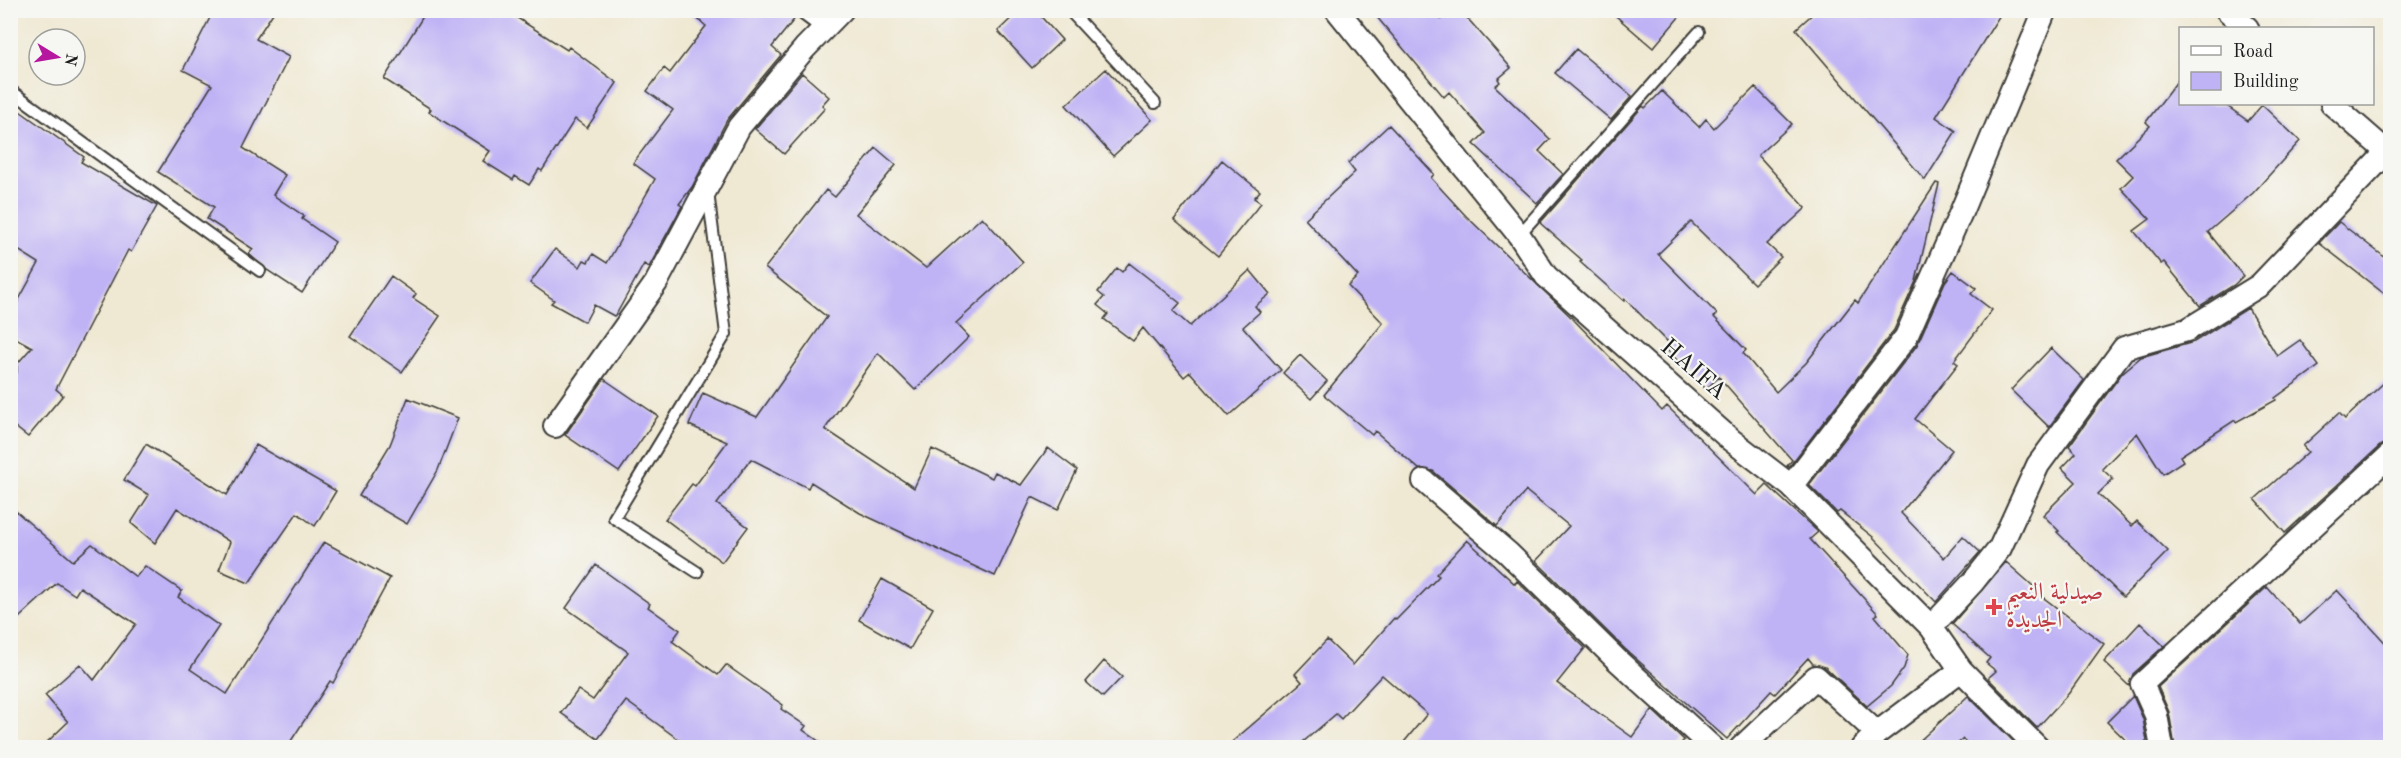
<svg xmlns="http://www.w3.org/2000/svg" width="2401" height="758" viewBox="0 0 2401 758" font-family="'Old Standard TT',Amiri,serif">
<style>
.building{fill:#c0b3f5}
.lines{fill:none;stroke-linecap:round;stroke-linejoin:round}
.service-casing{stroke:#3c3b37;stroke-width:14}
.minor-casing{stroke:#3c3b37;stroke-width:26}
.service{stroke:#fff;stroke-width:10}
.minor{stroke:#fff;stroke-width:22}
.health-dot{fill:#e0444e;stroke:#f6f6f2;stroke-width:2}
.labels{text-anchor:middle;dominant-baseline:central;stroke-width:4.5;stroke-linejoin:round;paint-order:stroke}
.street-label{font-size:24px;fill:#1c1c1c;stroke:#f6f6f2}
.health-label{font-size:24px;fill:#be3a42;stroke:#f6f6f2;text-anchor:start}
</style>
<rect width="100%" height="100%" fill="#f6f6f2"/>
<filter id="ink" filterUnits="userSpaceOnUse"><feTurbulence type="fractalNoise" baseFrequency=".0167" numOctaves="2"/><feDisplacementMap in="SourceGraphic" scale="12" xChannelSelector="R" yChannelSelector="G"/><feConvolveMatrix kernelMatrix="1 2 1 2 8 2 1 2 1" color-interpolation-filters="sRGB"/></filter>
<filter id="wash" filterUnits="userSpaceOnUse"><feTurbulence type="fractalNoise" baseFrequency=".008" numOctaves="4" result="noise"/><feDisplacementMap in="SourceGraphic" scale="24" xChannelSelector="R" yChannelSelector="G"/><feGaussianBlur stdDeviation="1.35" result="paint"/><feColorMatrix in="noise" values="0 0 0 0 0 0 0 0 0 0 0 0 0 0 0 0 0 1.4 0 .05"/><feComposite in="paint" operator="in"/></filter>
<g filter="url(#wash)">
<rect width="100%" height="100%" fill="#efe8d2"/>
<g id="blocks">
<path class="building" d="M214 10H275L256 39 289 57 243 148 285 175 273 195 304 216 302 219 335 242 302 293 267 270 249 254 253 249 207 219 214 207 158 172 212 85 183 70Z
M427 10H505L567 50 569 47 617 83 587 128 575 119 542 171 539 169 529 185 515 176 513 180 483 161 490 151 429 112 431 109 384 79Z
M687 10H794L796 17 772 47 781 55 727 120 692 187 679 204 682 206 649 267 644 264 617 313 614 316 594 305 585 322 551 303 554 300 530 283 555 249 580 267 584 260 588 262 593 254 607 263 655 179 633 163 673 110 647 91 664 68 670 73 706 26Z
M1020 10H1035L1062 40 1032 68 998 31Z
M1371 10H1434L1441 19 1450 10H1460L1491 45 1511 68 1498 79 1500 82 1495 86 1550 139 1539 151 1563 174 1537 203 1474 144 1485 133 1449 92 1444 97Z
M1609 10H1685L1653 48Z
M1817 10H2003L1936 117 1956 131 1925 180 1796 29Z
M1576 49 1632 96 1611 120 1555 73Z
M1106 69 1152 120 1113 156 1066 105Z
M802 73 829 97 822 105 825 108 784 154 755 129Z
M2181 76V104H2224L2248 121 2262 105 2300 141 2253 193 2208 232 2243 276 2234 285 2200 306 2164 262 2161 264 2134 231 2150 219 2121 188 2133 176 2116 159 2150 126 2146 122Z
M1755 87 1792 124 1758 155 1806 208 1767 244 1781 257 1754 284 1691 222 1658 254 1717 314 1714 317 1746 350 1743 353 1776 392 1806 363 1855 300 1858 303 1936 183 1939 184 1916 281 1894 330 1789 467 1787 466 1792 460 1719 377 1706 389 1667 350 1672 346 1625 299 1624 301 1580 262 1582 260 1540 223 1643 106 1645 108 1662 91 1699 127 1706 119 1714 128Z
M10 104 84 157 81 162 157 206 131 252 128 250 56 389 63 395 28 437 10 423V376L17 373V364L32 347 10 335V316L39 263 10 245Z
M1389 125 1434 174 1431 178 1466 216 1571 317 1662 411 1667 406 1757 495 1767 485 1818 532 1810 539 1878 614 1875 616 1908 655 1904 668 1891 686 1867 706 1825 667 1813 664 1808 658 1775 694 1771 691 1727 739 1625 649 1536 561 1569 526 1526 491 1497 526 1433 471 1419 469 1375 431 1372 435 1324 395 1383 323 1348 286 1358 276 1305 219 1355 172 1348 163Z
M876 148 896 165 856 214 926 268 982 217 1023 262 956 323 969 337 915 390 878 353 825 429 914 488 932 449 992 478 995 472 1021 485 1048 448 1077 470 1058 510 1032 497 995 576 860 513 811 482 808 488 751 459 717 504 748 527 722 562 665 519 692 484 695 486 727 442 689 425 703 393 757 417 827 317 765 268 826 190 835 197Z
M1222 160 1260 191 1254 198 1261 203 1218 256 1174 220Z
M2339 222 2391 262V299L2319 243Z
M1129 263 1180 303 1173 311 1190 326 1250 270 1270 294 1255 306 1260 312 1243 327 1281 370 1229 416 1190 372 1184 377 1143 328 1133 341 1104 319 1108 314 1097 305 1104 297 1098 292 1117 268 1122 272Z
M1953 271 1976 288 1971 294 1992 310 1954 361 1958 364 1915 419 1952 450 1901 513 1944 558 1963 536 1980 552 1936 602 1873 537 1840 511 1837 513 1809 485 1917 345 1945 282Z
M391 276 416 294 413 298 440 316 402 372 350 336Z
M2248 308 2277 356 2300 340 2319 366 2275 398 2276 400 2236 422 2235 420 2180 456 2183 461 2163 474 2137 433 2102 469 2113 479 2098 494 2132 526 2137 521 2168 551 2123 597 2057 532 2059 531 2043 515 2076 482 2062 468 2076 453 2069 446 2122 373 2141 357 2194 342Z
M2051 348 2084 380 2049 427 2011 390Z
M1300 355 1327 381 1311 399 1283 373Z
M2391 376V442L2381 445 2285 533 2255 499 2308 452 2303 446 2339 413 2345 419Z
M604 379 658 416 619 472 565 435Z
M408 398 458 418 438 470 407 524 359 496 390 445Z
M146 444 227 495 256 445 336 491 315 526 297 513 249 583 219 570 230 542 177 508 155 543 131 523 149 495 124 480Z
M10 506 73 561 92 544 136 577 145 566 182 591 178 597 219 626 190 669 227 694 324 542 390 578 333 683 330 681 287 747H42L68 722 45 695 80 664 94 680 136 624 80 587 75 595 57 583 10 626Z
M1467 540 1515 584 1517 581 1585 648 1557 683 1632 737 1652 710 1684 740 1678 747H1400L1427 714 1382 675 1341 719 1336 714 1297 747H1226L1302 682 1295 674 1327 640 1353 665 1394 618 1396 620 1439 576 1436 574Z
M2006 562 2041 593 2040 595 2104 644 2069 693 2037 728 1988 678 1996 671 1986 663 1990 658 1952 624Z
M596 565 650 604 648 607 680 630 672 641 718 675 726 665 783 705 781 709 806 726 803 730 827 747H689L626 701 598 739 561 713 578 690 593 700 628 652 566 608Z
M882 579 933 608 910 649 859 620Z
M2267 587 2300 624 2337 590 2391 649V742L2383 747H2175L2169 712 2158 687Z
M2140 623 2164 646 2133 674 2129 686 2104 662Z
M1104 661 1122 677 1103 697 1086 682Z
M1968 696 2019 747H1970L1963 739 1954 747H1913Z
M2133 696 2143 719 2147 741 2140 747H2133L2107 722Z"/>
</g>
</g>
<g filter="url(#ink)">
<use href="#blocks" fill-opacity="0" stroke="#3c3b37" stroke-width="1.5"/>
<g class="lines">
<g class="service-casing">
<path id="service" d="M1069 10 1155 103
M10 90 260 271
M1519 235 1699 32
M10 369H11
M697 572 614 518 726 334 708 192"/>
</g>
<g class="minor-casing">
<path id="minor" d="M807 10 827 25
M1337 10 1519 235 1546 276 1731 440 1791 486 1931 627 1961 670 2038 748
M2227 10 2247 28
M2332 104 2387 152
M555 426 656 283 739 127 805 48 842 10
M1424 481 1508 553 1616 659 1713 748
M1791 486 1906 337 1962 210 2045 10
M1931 627 1973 582 2000 548 2038 465 2124 348 2187 330 2260 285 2387 152 2390 156
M1741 748 1816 677 1877 733
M1862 748 1877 733 1961 670
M2162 748 2156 715 2142 684 2390 455"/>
</g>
<use href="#service" class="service"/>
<use href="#minor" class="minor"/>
</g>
</g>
<path class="health-dot" d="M1991 598h6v6h6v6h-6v6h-6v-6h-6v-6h6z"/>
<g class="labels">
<g class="street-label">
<text transform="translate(1693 370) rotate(41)">HAIFA</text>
</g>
<g class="health-label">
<text x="2006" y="593">صيدلية النعيم<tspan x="2006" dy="28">الجديدة</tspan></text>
</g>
</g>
<rect width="2401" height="758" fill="none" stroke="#f6f6f2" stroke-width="36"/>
<rect x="2179" y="27" width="195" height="78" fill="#f6f6f2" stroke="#9f9f9c" stroke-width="1.5"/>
<rect x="2191" y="46" width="30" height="9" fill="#ffffff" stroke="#9f9f9c" stroke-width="1.5"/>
<text x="2233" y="57" font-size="18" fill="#1c1c1c">Road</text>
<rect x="2191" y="72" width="30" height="18" fill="#c0b3f5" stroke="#9f9f9c" stroke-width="1.5"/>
<text x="2233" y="87" font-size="18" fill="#1c1c1c">Building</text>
<g transform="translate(57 57) rotate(101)"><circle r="28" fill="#f6f6f2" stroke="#9f9f9c" stroke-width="1.5"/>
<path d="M0-4.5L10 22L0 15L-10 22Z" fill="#b5179e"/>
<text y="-9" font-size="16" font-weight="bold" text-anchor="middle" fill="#1c1c1c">N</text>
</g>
</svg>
